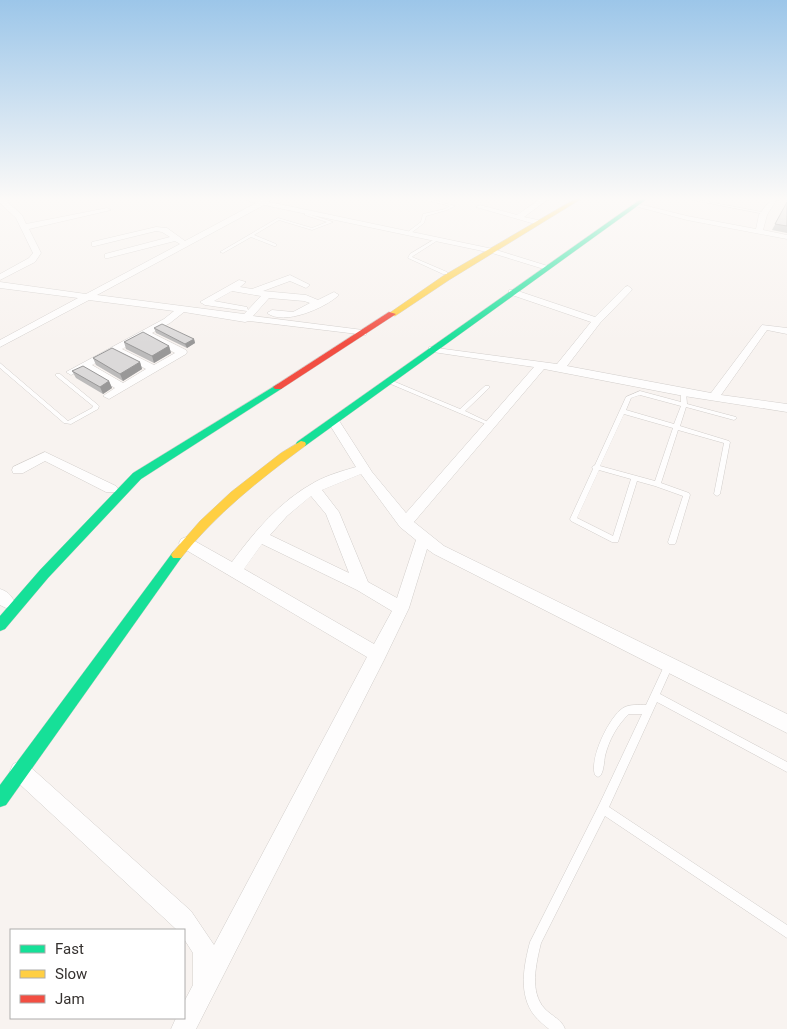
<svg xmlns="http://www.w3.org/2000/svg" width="787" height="1029" viewBox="0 0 787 1029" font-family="Roboto,sans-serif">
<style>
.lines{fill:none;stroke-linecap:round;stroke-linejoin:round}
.lane-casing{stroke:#d2cecb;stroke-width:1}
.street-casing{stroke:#d2cecb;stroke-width:1}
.fast-casing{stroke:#d2cecb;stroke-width:1}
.slow-casing{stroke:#d2cecb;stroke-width:1}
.jam-casing{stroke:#d2cecb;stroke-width:1}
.lane{fill:#fefdfd;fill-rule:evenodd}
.street{fill:#fefdfd;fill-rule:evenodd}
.fast{fill:#16e098;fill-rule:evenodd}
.slow{fill:#ffcf43;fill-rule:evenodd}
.jam{fill:#f24e42;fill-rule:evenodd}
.wall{fill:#bcbbbb}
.shaded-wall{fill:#999898}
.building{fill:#dbd9d9;stroke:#999898}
</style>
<rect width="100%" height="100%" fill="#f8f3f0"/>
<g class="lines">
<g class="lane-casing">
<path id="lane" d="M426 199H429L455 206 447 210 426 216 424 223 411 233H409V231L421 222 423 214 445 209 450 206 426 200Z
M688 199H693L767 213 765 214Z
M305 213 333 222 312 230 279 220 254 235 276 244V246H274L251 237 223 253 220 252 278 218 312 228 327 222 305 215Z
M435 239 438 240 413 256 412 257 447 272V274H443L408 258 410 254Z
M0 363 68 421 92 408 93 406 56 376V374H60L98 405 99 406 98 409 71 424 64 423 0 368Z
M388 379 460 409 485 386H489V388L465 411 488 422 485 424 483 423 386 382V380Z
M640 391 681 402V393L682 392H686L687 404 736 417 737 418 734 420 686 407 680 426 729 441 730 442 720 494 717 496 714 494 724 443 678 430 661 483 689 493 690 495 676 542 675 544H669L668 542 683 496 655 486 637 481 618 542H612L571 521 570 519 593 469 592 467 595 465 626 397ZM640 395 681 406 674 424 626 410 631 398ZM624 414 673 428 655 481 600 466ZM599 470 631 479 613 536 577 518Z
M669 661 672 662 673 665 660 694 787 762V772L657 702 609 807 787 925V938L605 816 541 943C536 964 529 992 545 1009 552 1016 562 1020 565 1029H549C544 1025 539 1021 534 1015 518 994 524 965 530 942L599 805 642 714H629C617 725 609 740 605 756 604 762 604 769 601 775L598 777 595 775C589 759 609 717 623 708 629 704 639 705 646 705L666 662Z"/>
</g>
<g class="street-casing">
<path id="street" d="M0 199H4L22 215 26 224 107 208 111 210 29 229 41 253 35 262 0 280V274L29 258 33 253 16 218 0 203Z
M245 199H270L269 202 493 249 551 267 547 270 492 253 264 205 97 295 244 314 247 311 205 305 200 302 239 280 246 282 240 287 252 289 290 275 310 285 306 288 290 281 263 291 306 295 318 300 334 292 339 295C325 308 284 326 267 313L272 310 293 312 310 303 304 301 269 298 253 316 363 330 366 331V335L249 321 245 322 184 312 170 323 152 333 186 350 187 352 186 354 109 399 103 396 115 388 84 369 71 375 66 372 164 319 174 311 89 300 0 347V340L78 298 0 288V282L86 294 180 244 175 241 108 258H105V254L170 237 162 232 156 231 95 246H92V242L156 227 167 228 185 241 256 203 246 200ZM232 291 261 296 248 310 247 307 214 301ZM145 337 175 353 154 365 122 349ZM115 353 146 369 123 383 92 365Z
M540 199 547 200 524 217 538 220V224H535L476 207 480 205 517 215Z
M771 199H777L767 215 763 230 787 235V239L687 220 631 205 635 203 687 216 756 229 759 215Z
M628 286 632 289 631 291 600 323 567 366 711 393 762 325 787 328V334L767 330 721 395 787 404V412L684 396 544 369 414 522 444 546 787 714V733L434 554 427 549 409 608 384 660 196 1029H171L176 1018H184V1002L193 985V953L184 939V930H177L13 778 10 771 13 764 20 761 27 764 191 911 214 945 367 657 181 547 179 543 181 539 186 537 191 539 232 562C255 531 280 501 315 482 328 475 342 471 356 467L328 422 334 418 338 419 372 472 406 513 534 367 433 352 429 351V347L557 364 591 322 509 294V290H515L595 317 625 287ZM361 474 400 527 416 540 397 598 368 582 339 512 322 490ZM311 496 326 514 349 573 270 535 287 516ZM262 544 357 590 392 611 374 644 244 569Z
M45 452 116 486 118 489 116 492H106L45 461 23 473H13L12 470 13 467Z
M0 589C7 591 11 595 14 601L12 606 6 608 0 605Z"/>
</g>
<g class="fast-casing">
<path id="fast" d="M641 199H647L305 446H297L296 444 297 442Z
M278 384 283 387 281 389 141 479 48 578 5 629 0 631V616L40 570 133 473Z
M177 550 181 552 183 555 181 558 6 805 0 807V785L173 552Z"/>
</g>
<g class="slow-casing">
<path id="slow" d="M575 199H581L449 280 395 316 388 314 443 276Z
M301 441 305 442 306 444 305 446C259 480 216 514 181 558H173L171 555 173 552 200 521 231 492 281 453Z"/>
</g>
<g class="jam-casing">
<path id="jam" d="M389 312 396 314 281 389H275L273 387Z"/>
</g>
<use href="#lane" class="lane"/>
<use href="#street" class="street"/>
<use href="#fast" class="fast"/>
<use href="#slow" class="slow"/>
<use href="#jam" class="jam"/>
</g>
<path class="wall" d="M787 202V233L772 230Z
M154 328 194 339 195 343 187 348 156 333Z
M124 342 169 346 171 353 154 363 126 349Z
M93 358 140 362 142 369 123 381 96 365Z
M72 371 109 381 112 388 103 394 76 378Z"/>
<path class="shaded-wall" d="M194 339 195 343 187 348 185 344Z
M169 346 171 353 154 363 152 356Z
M140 362 142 369 123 381 120 374Z
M109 381 112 388 103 394 100 387Z"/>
<path class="building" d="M787 202V226L775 224Z
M162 324 194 339 185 344 154 328Z
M143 332 169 346 152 356 124 342Z
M112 348 140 362 120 374 93 358Z
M83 366 109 381 100 387 72 371Z"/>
<linearGradient id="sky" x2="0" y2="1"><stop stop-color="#9cc6e9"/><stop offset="0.58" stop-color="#fcfaf8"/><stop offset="1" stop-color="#fcfaf8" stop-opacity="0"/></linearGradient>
<rect width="787" height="343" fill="url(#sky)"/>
<rect x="10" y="929" width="175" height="90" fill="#ffffff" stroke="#aeadac"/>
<rect x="20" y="945" width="25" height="8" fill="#16e098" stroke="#aeadac"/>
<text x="55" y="954" font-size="15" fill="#35312f">Fast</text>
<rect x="20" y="970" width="25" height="8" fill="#ffcf43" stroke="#aeadac"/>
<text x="55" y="979" font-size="15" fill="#35312f">Slow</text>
<rect x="20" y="995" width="25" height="8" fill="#f24e42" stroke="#aeadac"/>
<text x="55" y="1004" font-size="15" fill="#35312f">Jam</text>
</svg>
